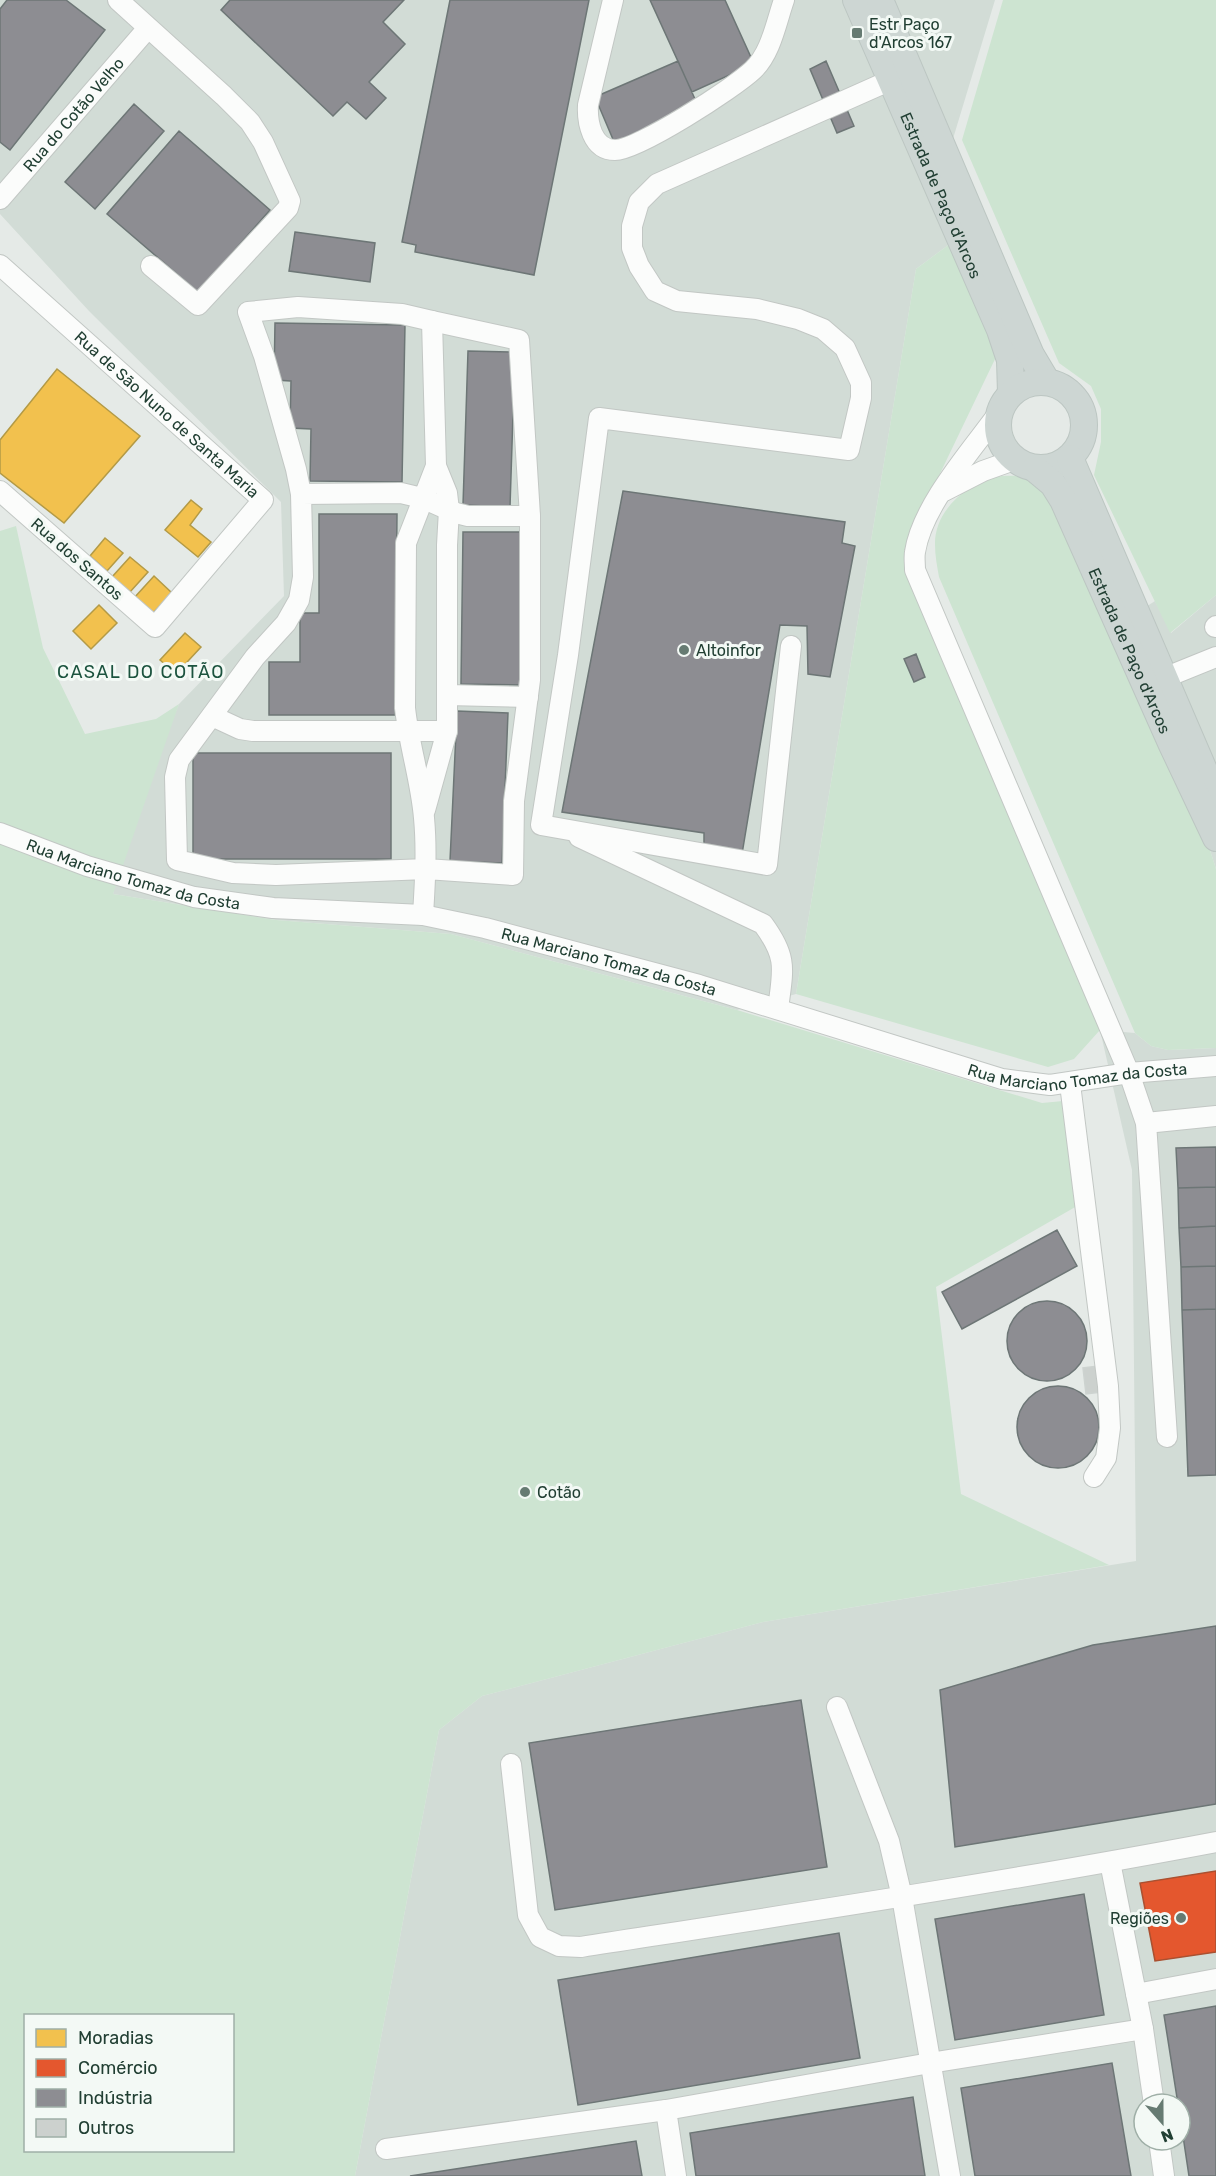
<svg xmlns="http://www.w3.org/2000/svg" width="1216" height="2176" viewBox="0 0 1216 2176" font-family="Rubik,sans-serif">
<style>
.built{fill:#d2dcd6;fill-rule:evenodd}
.green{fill:#cde4d1;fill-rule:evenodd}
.homes{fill:#f2c14e;stroke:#b39a46;stroke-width:1.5}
.shops{fill:#e4572e;stroke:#aa5030;stroke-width:1.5}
.industry{fill:#8d8d92;stroke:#6d7676;stroke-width:1.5}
.building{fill:#ccd1ce;stroke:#cdd3d0;stroke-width:1.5}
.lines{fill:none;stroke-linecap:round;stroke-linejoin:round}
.minor-casing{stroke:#c2c7c4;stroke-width:22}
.major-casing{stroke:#bcc6c2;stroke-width:28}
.minor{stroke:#fbfcfb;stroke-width:20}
.major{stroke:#cdd6d3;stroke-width:26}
.poi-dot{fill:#667b72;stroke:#f3f9f5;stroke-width:2}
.labels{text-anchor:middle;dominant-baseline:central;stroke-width:6;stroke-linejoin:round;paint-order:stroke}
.poi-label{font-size:16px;fill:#213f33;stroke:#f3f9f5;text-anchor:start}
.street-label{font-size:16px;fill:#213f33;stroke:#f3f9f5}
.neighbourhood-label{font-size:18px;letter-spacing:1.5px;fill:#1b533e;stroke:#f3f9f5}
</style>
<rect width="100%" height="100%" fill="#e5eae7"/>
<path class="built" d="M0 0H995L952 142 951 243 916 269 796 994 737 1010 451 934 276 920 113 894 128 829 179 704 284 596 281 502 89 311 0 214Z
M1216 595V869L1209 847 1112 629 1155 601 1171 633Z
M1100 1030 1135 1033 1151 1046 1168 1050 1216 1048V2176H355L439 1730 482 1696 763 1622 1136 1561 1132 1170ZM1144 2104H1180V2140H1144Z"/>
<path class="green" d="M1003 0H1216V595L1170 633 1094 475 1101 442V409L1091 386 1059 363 962 140Z
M951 243 970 280 996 357 911 534 905 570 1098 1011 1100 1030 1074 1059 1048 1067 796 994 916 269Z
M1024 476 1041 482 1209 847 1216 869V1048L1168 1050 1151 1046 1135 1033 939 577C937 566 935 555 935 545 934 512 965 484 996 477 1004 475 1015 476 1024 476Z
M16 526 43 648 85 734 156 719 179 704 113 894 276 920 451 934 737 1010 1042 1103 1063 1101 1077 1206 936 1287 961 1494 1109 1565 763 1622 482 1696 439 1730 355 2176H0V531ZM26 2016H232V2150H26Z"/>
<path class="homes" d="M57 369 140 436 64 523 0 473V440Z
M191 500 202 509 190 525 211 542 198 557 165 530Z
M105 538 123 553 107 571 90 556Z
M130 557 148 572 130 592 112 577Z
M154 576 172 593 152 614 134 598Z
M99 605 117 623 91 649 73 631Z
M185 633 201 647 176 674 160 660Z"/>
<path class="shops" d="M1216 1871V1952L1155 1961 1140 1883Z"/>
<path class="industry" d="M7 0H66L105 30 10 150 0 142V9Z
M230 0H404L383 22 405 44 369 82 386 98 366 119 347 102 333 116 221 10Z
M450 0H589L534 275 415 252 416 245 402 242Z
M650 0H725L754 64 692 92Z
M678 61 699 108 615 144 595 97Z
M826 61 854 126 837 133 810 69Z
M134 104 164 131 95 209 65 182Z
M179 131 270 210 198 292 107 214Z
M295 232 375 243 370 282 289 271Z
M275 323 405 325 402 482 310 481 311 429 290 428 291 381 274 380Z
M468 351 515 352 510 507 463 505Z
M623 491 845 522 842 543 855 546 830 677 808 674 807 626 780 625 742 854 704 848V833L562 812Z
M319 514H397L395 715H269V662H300V613H319Z
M463 532H525L523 685 461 684Z
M916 654 925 677 914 682 904 659Z
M457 711 508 713 502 863 450 861Z
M193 753H391V859H193Z
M1216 1147V1187L1178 1188 1176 1148Z
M1216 1187V1226L1179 1228 1178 1188Z
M1216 1226V1266L1181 1267 1179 1228Z
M1057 1230 1077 1266 962 1329 942 1292Z
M1216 1266V1309L1182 1310 1181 1267Z
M1007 1341a40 40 0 1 1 80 0a40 40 0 1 1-80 0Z
M1216 1309V1475L1188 1476 1182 1310Z
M1017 1427a41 41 0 1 1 82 0a41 41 0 1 1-82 0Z
M1216 1626V1804L955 1847 940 1690 1093 1645Z
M801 1700 827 1867 555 1910 529 1743Z
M1084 1894 1104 2015 955 2040 935 1919Z
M839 1933 860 2058 578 2105 558 1980Z
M1216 2006V2176H1189L1180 2116V2104H1178L1164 2015Z
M1112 2063 1131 2176H975L961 2088Z
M913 2097 925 2176H696L690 2133Z
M636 2141 642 2176H410Z"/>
<path class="building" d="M1098 1366 1101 1392 1086 1394 1083 1368Z"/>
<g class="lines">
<g class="minor-casing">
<g id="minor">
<path d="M118 0 224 96 250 122 263 142 290 201 288 208 198 305 151 266"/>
<path d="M613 0 588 105C587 122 592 150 615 150 638 150 734 88 753 70 771 53 776 23 784 0"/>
<path id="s1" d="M0 199 148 28"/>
<path id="s2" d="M0 265 263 500 155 627 0 491"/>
<path d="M432 321 519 340 530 516"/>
<path d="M998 414C971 451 922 506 915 552 914 557 915 564 915 570L1129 1073 1146 1123 1167 1437"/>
<path d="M944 491 983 471 1014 460"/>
<path d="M301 494 401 493 422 498 456 513 468 516H530V680L514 801 513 875 426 869 276 875 233 873 177 860 175 777 179 760 255 657 286 623 299 600 303 577 301 494 296 469 264 356 248 312 298 307 402 314 432 321 436 466 406 543 405 708C409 745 421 781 424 818 427 850 425 883 423 915"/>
<path d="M1215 627 1216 626"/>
<path d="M791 646 767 865 541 825 568 655 599 418 849 450 861 398V383L845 348 823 329 798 319 757 309 677 301 655 291 639 266 632 248V226L639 202 657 184 891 80"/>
<path d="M1164 678 1216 657"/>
<path d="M447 695 528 697"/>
<path d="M212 716 240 729 253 731H447V545L449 510 447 493 436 466"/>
<path d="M425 810 447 731"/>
<path id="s3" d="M0 833 87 866 194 897 273 908 423 915 485 928 699 985 1002 1079 1050 1085 1129 1073 1216 1066"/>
<path d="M579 837 763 924C788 958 783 969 778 1009"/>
<path d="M1070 1084 1108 1386 1110 1428 1106 1458 1094 1477"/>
<path d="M1146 1123 1216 1116"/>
<path d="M837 1707 889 1841 902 1897 950 2176"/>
<path d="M511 1764 528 1915 540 1937 559 1946 581 1947C793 1914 1005 1882 1216 1842"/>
<path d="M1110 1862 1143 2029 1154 2104"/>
<path d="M1136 1994 1216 1979"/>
<path d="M1159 2140 1164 2176"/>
<path d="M386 2149 666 2110"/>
<path d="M676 2176 666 2110 930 2063 1143 2029"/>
</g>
</g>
<g class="major-casing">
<g id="major">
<path id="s4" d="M856 0 1000 330 1010 360 1011 393"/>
<path d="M880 0 1031 355 1047 382"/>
<circle cx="1041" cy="425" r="43"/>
<path d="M1070 458 1216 798"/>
<path id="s5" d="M1035 469 1053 484 1063 500 1172 745 1216 838"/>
</g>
</g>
<use href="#minor" class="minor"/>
<use href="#major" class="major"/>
</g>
<g class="poi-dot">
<rect x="851" y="27" width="12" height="12" rx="3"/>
<circle cx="684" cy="650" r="6"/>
<circle cx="525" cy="1492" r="6"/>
<circle cx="1181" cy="1918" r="6"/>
</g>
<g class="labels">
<g class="poi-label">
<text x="869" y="24">Estr Paço<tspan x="869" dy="18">d'Arcos 167</tspan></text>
<text x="696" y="650">Altoinfor</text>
<text x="537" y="1492">Cotão</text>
<text x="1169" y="1918" text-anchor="end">Regiões</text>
</g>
<g class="street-label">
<text stroke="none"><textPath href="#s1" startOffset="112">Rua do Cotão Velho</textPath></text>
<text stroke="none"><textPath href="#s4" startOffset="213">Estrada de Paço d'Arcos</textPath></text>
<text stroke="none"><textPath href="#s2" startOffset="224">Rua de São Nuno de Santa Maria</textPath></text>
<text transform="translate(77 559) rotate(41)">Rua dos Santos</text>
<text stroke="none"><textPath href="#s5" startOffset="207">Estrada de Paço d'Arcos</textPath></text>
<text stroke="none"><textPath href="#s3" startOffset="140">Rua Marciano Tomaz da Costa</textPath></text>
<text stroke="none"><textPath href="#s3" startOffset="626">Rua Marciano Tomaz da Costa</textPath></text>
<text stroke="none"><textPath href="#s3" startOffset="1112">Rua Marciano Tomaz da Costa</textPath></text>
</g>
<g class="neighbourhood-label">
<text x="141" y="672">CASAL DO COTÃO</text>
</g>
</g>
<rect x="24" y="2014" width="210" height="138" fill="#f3f9f5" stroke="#9fafa7" stroke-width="1.5"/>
<rect x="36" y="2029" width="30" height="18" fill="#f2c14e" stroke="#9fafa7" stroke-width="1.5"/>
<text x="78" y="2044" font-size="18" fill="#213f33">Moradias</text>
<rect x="36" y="2059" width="30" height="18" fill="#e4572e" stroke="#9fafa7" stroke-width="1.5"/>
<text x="78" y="2074" font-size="18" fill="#213f33">Comércio</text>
<rect x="36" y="2089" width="30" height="18" fill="#8d8d92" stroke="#9fafa7" stroke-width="1.5"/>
<text x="78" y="2104" font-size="18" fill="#213f33">Indústria</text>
<rect x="36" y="2119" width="30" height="18" fill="#ccd1ce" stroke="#9fafa7" stroke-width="1.5"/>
<text x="78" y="2134" font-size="18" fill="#213f33">Outros</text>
<g transform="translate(1162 2122) rotate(159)"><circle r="28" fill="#f3f9f5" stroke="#9fafa7" stroke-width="1.5"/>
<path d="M0-4.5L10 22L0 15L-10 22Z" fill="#667b72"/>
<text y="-9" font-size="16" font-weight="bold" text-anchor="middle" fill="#213f33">N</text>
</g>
</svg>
